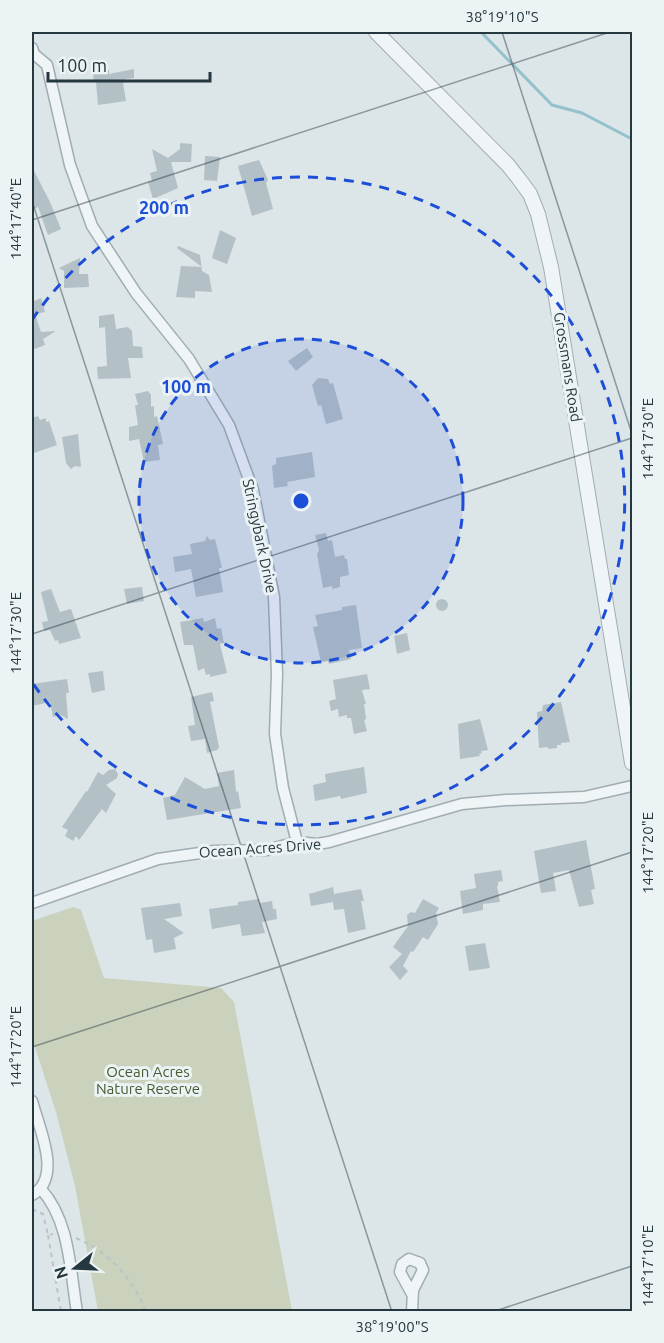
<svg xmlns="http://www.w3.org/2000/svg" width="664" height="1343" viewBox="0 0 664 1343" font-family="Ubuntu,sans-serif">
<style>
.green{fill:#cad2bd}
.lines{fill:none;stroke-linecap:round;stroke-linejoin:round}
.stream{stroke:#94c1cb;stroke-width:3}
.building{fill:#b3c0c5}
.minor-casing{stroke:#a1adb2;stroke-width:13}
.tertiary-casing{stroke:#a1adb2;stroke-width:16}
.path{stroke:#bac3c6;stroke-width:2;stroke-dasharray:4.5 4.5;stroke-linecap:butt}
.minor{stroke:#eff4f6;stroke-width:10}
.tertiary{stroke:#eff4f6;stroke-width:14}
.ticks{fill:none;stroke:#25373f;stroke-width:1.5;stroke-opacity:0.45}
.ring{fill:none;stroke:#1d4ed8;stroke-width:3;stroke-dasharray:10 8}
.labels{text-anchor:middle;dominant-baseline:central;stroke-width:6;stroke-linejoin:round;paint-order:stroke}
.street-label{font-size:15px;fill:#25373f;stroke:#ecf3f5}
.park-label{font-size:15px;fill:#485c31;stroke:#ecf3f5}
.centre{fill:#1d4ed8;stroke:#ecf3f5;stroke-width:3}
.ring-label{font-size:18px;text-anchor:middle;font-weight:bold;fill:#1d4ed8;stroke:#ecf3f5;stroke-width:6;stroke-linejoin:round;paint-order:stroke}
.neatline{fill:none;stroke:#25373f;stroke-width:2}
.ticks-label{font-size:15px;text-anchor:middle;fill:#25373f}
</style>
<rect width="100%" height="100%" fill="#dce5e8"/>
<path class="green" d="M73 907 81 910 104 978 221 988 234 1002 292 1311H98L75 1186 56 1112 32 1038V921Z"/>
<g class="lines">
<path class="stream" d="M481 32 552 105 582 113 632 139"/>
</g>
<path class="building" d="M134 69V78L125 79 126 82 123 83 126 101 98 105 96 82 94 83 93 73 109 70V74Z
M180 143 192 144 191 162H171L178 188 153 199 148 182 152 181 150 173 157 171 152 149 168 158 180 149Z
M205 156 220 157 217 181 204 180Z
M259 160 268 180 266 183 273 209 252 216 238 166Z
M32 167 50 202 61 229 48 235 38 207 34 209 32 204Z
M220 230 236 238 227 264 212 258Z
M178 246 200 255 202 271 209 275 212 292 195 291V298L176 297 181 266 202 267 177 248Z
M80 258 79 274H88L89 287 64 288V271L59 268Z
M41 298 45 312 35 314 41 332 56 331 43 339 45 345 32 350V302Z
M114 314 116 329 128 327 132 331 133 346 142 347 143 358H128L131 378 98 379 97 367 107 366 105 327 99 328V316Z
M307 348 313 357 296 371 288 361Z
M318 378 328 379 330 384 333 383 343 419 326 424 321 405 318 406 312 385Z
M148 391 151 395V407L154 406V417L157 416 163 444 158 445 160 460 144 462 139 439 129 441V427L138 425 135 405H138L135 394Z
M38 416 40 420 46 418V422L49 421 57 445 34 453 32 447V418Z
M78 434 81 467 75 466 71 469 66 463 62 437Z
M312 452 315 477 287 482 288 486 274 488 272 466 276 464V458Z
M326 533 328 541 332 540 335 557 344 555 345 559H347L349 575 340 577V587L332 589V586L323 588 317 554 319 550 315 535Z
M207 536 210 540 215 539 218 551 222 568H219L223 592 196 597 191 569 175 572 173 557 192 554 190 544 205 541Z
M142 587 144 601 127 604 124 589Z
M51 589 60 612 71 609 81 638 59 644 58 640 55 641 50 630 44 631 42 622 48 621 41 592Z
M436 605a6 6 0 1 1 12 0a6 6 0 1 1-12 0Z
M356 605 362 648 349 650 351 659 329 664 328 661 321 662 313 627 318 626 315 615 342 610V607Z
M203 618 204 622 215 618 217 629 221 628 224 643 220 644 227 673 210 677V674L206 675 204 668 198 671 193 645H184L180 622Z
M407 633 410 650 397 654 394 636Z
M103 671 105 690 92 693 88 673Z
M367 674 370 689 362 690 366 704H364L366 719 364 720 367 731 354 734 351 718H347V715L339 717 338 709 331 711 329 701 336 699 333 680Z
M67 679 69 693H66L68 719 60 715 53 717 50 702 32 706V684Z
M212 692 214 701 210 702 219 747 217 750 207 753 205 739 191 741 188 726 195 725 191 697Z
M561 702 570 742 561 743V745H557V748L548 749V747L539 748 537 712 542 711 543 705Z
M480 719 488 750 481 751 482 753 479 754 480 756 460 759 458 724Z
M364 767 367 793 341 799 340 796 315 801 313 785 326 782 325 774Z
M115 769 118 774 117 778 106 785 116 794 106 813 102 809 79 840 76 836 73 841 65 836 68 830 62 827 86 791 87 792 98 772 103 775 109 770Z
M234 770 236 792 238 791 241 808 167 820 163 798 175 795 185 777 205 789 219 786 217 773Z
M586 840 595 889 591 890 594 904 579 907 569 870 553 873 556 891 541 893 534 851Z
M501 870 503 881 498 882V886H497L500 902 483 904V910L463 914 460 891 476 888 474 874Z
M333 887 334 894 361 889 364 901H361L366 929 348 933 344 909 334 910 333 902 311 906 309 894Z
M259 899 260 903 272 901 273 909H276L277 919 262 922 265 933 242 936 240 924 212 929 209 909 238 905V902Z
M423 899 439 908 436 913 438 924 428 940 423 937 413 952 411 951 403 966 408 971 400 980 389 967 402 954 393 947 408 926 407 915 411 912 415 913Z
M180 903 182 916 164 919 184 933 174 938 176 949 154 953 152 939 146 940 141 908Z
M485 943 490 968 469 971 465 946Z"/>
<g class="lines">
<g class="minor-casing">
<path id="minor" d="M32 48 34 54 47 65 70 165 92 226 136 293 189 359 229 425 253 490 274 597 277 674 275 734 283 788 297 842
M32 903 158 859 214 851 267 850 297 842 317 844 329 842 462 804 506 800 584 797 632 786
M32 1101C39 1128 63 1178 32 1195
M41 1189C70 1221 70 1270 77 1312
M412 1294 400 1272 402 1264 409 1259 420 1263 423 1270 413 1290 412 1312"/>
</g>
<g class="tertiary-casing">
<path id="tertiary" d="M376 32 508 165 519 179 530 194 538 214 551 267 632 763"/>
</g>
<path class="path" d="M32 1209 43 1214 48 1235 53 1234
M48 1235 61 1312
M76 1238C109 1252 133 1278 146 1312"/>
<use href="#minor" class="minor"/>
<use href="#tertiary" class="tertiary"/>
</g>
<path class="ticks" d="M502 32 632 434M32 201 392 1312M32 220 610 32M32 634 632 438M32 1047 632 852M492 1312 632 1266"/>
<circle cx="301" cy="501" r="162" fill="#1d4ed8" fill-opacity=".12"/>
<g class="ring">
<circle cx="301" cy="501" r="162"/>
<path d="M32 320A324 324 0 1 1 32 682"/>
</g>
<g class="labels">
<g class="street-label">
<text transform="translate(568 367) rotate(81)">Grossmans Road</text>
<text transform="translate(260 536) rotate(78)">Stringybark Drive</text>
<text transform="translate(260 848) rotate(-4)">Ocean Acres Drive</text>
</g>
<g class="park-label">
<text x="148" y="1071">Ocean Acres<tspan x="148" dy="17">Nature Reserve</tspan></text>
</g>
</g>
<circle cx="301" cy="501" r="9" class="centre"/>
<g class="ring-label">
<text x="164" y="214">200 m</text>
<text x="186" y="393">100 m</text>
</g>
<rect width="664" height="1343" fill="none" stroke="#ecf3f5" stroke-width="66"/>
<g transform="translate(75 1268) rotate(252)" stroke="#ecf3f5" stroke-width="4.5" paint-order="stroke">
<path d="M0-4.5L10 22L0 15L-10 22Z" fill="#25373f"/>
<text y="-9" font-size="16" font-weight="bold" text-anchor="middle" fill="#25373f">N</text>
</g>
<path d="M48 72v9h162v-9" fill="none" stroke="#25373f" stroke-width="3"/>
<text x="57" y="72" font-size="18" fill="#25373f" stroke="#ecf3f5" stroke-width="4.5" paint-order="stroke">100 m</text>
<rect x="33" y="33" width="598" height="1277" class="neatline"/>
<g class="ticks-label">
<text x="502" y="22">38°19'10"S</text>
<text transform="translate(16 219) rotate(-90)" y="5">144°17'40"E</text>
<text transform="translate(648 439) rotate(-90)" y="5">144°17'30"E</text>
<text transform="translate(16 633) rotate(-90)" y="5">144°17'30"E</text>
<text transform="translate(648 853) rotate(-90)" y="5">144°17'20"E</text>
<text transform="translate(16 1047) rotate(-90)" y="5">144°17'20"E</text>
<text transform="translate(648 1266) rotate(-90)" y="5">144°17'10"E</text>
<text x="392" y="1332">38°19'00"S</text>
</g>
</svg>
